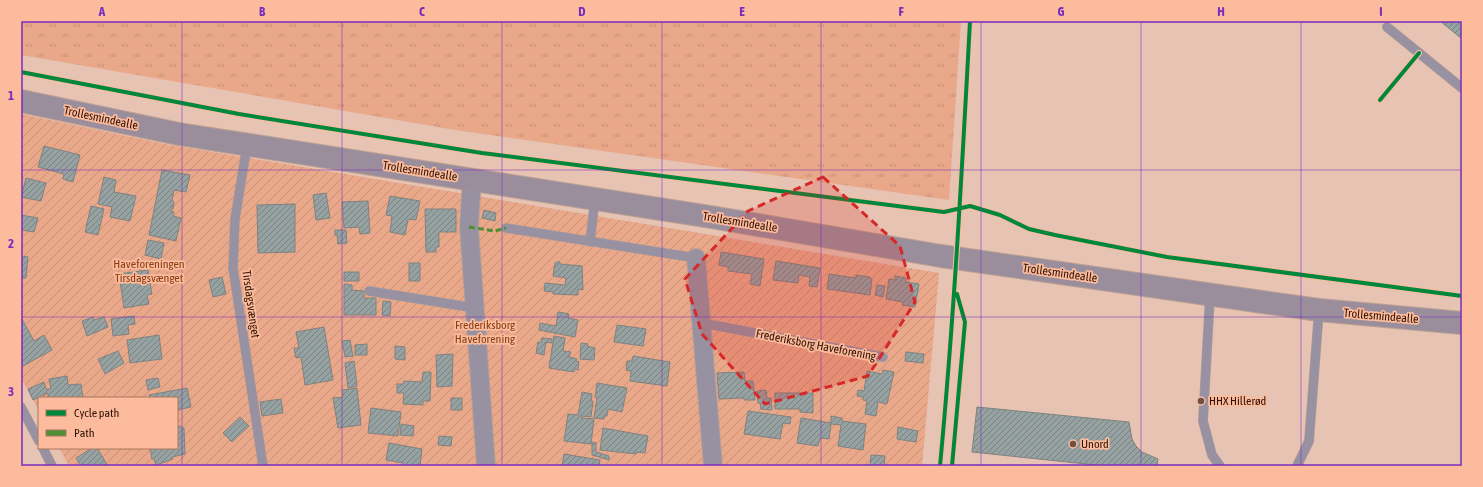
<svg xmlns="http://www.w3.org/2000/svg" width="1483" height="487" viewBox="0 0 1483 487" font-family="'Asap Condensed',sans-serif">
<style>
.grass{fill:url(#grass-tufts)}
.garden{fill:url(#garden-furrows)}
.building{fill:url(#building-hatch);stroke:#80827f}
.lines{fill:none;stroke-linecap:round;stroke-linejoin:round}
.lane-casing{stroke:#bea193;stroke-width:10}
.street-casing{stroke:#bea193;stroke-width:20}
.secondary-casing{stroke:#bea193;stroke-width:24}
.lane{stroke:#9891a2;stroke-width:9}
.street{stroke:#9891a2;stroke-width:18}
.secondary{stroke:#9a8e9c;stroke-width:22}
.quiet{stroke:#4e8f36;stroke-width:3;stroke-dasharray:6 3;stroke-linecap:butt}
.cycleway-casing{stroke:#fcbb9c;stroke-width:6}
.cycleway{stroke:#00873e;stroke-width:4}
.marked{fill:#d62828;fill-opacity:0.2;stroke:#d62828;stroke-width:3;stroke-dasharray:8 5;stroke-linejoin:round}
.grid{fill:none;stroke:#7b2cbf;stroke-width:1;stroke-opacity:0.55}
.poi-dot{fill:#705041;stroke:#fcbb9c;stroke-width:1.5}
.labels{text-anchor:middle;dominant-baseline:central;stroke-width:3.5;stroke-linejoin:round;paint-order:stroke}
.street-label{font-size:12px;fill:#301204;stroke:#fcbb9c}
.park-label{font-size:12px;fill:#843d15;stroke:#fcbb9c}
.poi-label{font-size:12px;fill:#301204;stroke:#fcbb9c;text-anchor:start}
.neatline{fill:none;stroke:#7b2cbf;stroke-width:1.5}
.grid-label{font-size:13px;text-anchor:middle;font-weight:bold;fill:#7b2cbf}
</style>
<defs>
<pattern id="grass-tufts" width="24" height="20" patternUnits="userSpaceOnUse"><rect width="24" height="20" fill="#e9a889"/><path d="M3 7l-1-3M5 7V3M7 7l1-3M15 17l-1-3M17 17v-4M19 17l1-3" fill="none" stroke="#c89075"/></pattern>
<pattern id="garden-furrows" width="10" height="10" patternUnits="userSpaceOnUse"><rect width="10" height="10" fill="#e9a889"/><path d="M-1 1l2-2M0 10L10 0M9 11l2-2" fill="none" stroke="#c89075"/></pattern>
<pattern id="building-hatch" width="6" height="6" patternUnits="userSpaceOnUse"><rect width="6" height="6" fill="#96a1a2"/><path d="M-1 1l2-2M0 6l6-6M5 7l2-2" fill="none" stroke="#7b8282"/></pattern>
</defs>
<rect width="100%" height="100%" fill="#e6c3b2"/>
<path class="grass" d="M21 21H961L949 200 455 130 21 55Z"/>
<path class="garden" d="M21 114 165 144 939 273 922 466H69L59 448H177V398H39V411L21 378Z"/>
<path class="building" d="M1440 21H1462V39Z
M44 146 80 155 73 182 63 179 64 174 38 167Z
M162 170 190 175 186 192 174 190 172 200 174 202 173 209 170 211 174 212 173 216 181 218 176 241 149 235Z
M104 177 116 180 114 192 136 196 130 221 110 217 112 207 98 204Z
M26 178 46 183 41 201 21 197Z
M326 193 330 218 316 220 313 195Z
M390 196 420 201 416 220 408 219 405 235 390 232 392 216 386 215Z
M368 201 370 233 360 234 359 227 344 228 342 202Z
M295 204V252L258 253 257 205Z
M91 206 104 209 98 235 85 232Z
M425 209H456V232H439V247H436V252H426Z
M484 210 496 213 495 221 482 218Z
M21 215 38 218 34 232 21 230Z
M335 230H346L347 243 338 244 337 235H335Z
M148 240 164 243 161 259 145 255Z
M721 252 764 259 760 286 750 284 752 274 728 271V267L719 265Z
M21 256 28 257 26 278H21Z
M776 261 820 268 817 287 809 286 810 277 799 275 798 283 773 280Z
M557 262H560V264L582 266 583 290 578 289V295L553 294V292L544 291 545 283 565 285 566 278 553 276 555 263Z
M409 263H420V281H409Z
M148 270 152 294 147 295 149 304 124 308 119 274Z
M344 272H359V281H344Z
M829 274 856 278V275L870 277V279H872L870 295 827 289Z
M895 276 906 278V282L919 284 915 307 902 305 903 302 886 299 889 279 895 280Z
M222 277 226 294 213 297 209 280Z
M344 284 352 285V290L364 291V298H376V315H344Z
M877 285 885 286 883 297 875 295Z
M383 301 391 302 390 316 382 315Z
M558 312 569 314 568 318 578 320 575 337 539 330 540 323 556 326Z
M134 316 135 324 128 325 129 334 113 336 111 319Z
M21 317 34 341 44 335 52 350 23 366 21 362Z
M93 317 94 320 104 317 108 327 87 336 82 321Z
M617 325 646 329 643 346 614 342Z
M324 327 333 380 305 385 301 357 296 358 294 348H299L296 332Z
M159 335 162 359 130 363 127 340Z
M554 336 565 338 563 351 571 352 569 357 577 359 576 361 579 362 578 370 575 369 574 372 549 368Z
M542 338 552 339V343L546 342 544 355 536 353 538 342 541 343Z
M350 340 353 356 345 357 342 341Z
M581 343 588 344 587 346 595 348 594 360 580 359Z
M367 344V355H355V345Z
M395 346 405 347V360L395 359Z
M118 351 124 363 105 374 98 359Z
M906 352 924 354 923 363 905 361Z
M453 354 452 386 437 387 436 355Z
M633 356 670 362 667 386 630 381 631 371 626 370 627 361H632Z
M354 361 357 386 348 388 345 363Z
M883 370 894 372 887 404 878 402 876 416 865 414 867 401 863 400V397L857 396 858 390 864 391 867 371 882 374Z
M423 372H431L430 401H423V405L403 404 404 393H397V384H403L404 381 422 382Z
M744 372 745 381H753L755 400H744V398L719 399 717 373Z
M67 376 68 385 81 384 83 398H48V393L33 400 28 389 44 382 46 389H51L49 379Z
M158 378 160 387 148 390 146 380Z
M597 383 627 388 622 412 608 409 607 416H604V419L594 418 597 398 595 397Z
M187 388 191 407 177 410V398H150L149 395Z
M357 388 361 425 338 428 333 398 343 397 342 390Z
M766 390 767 398H771L772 410 761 409 760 403H758L757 391Z
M582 392 592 394 591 401H593L591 417 582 416 581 418 594 419 591 444 564 441 568 414 578 415Z
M775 393H813V413L800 412V409H775Z
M451 398H462V410H451Z
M281 399 283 413 262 416 260 402Z
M977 407 1129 422 1132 439 1136 446 1142 452 1158 459 1157 466H1105L972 452Z
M371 408 401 412 398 436 368 433Z
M748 411 791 417 790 424 783 423 780 439 744 434Z
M831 416 842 418V421L866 424 863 450 838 446 841 425 831 424 829 439 820 438 818 446 797 443 801 418 831 423Z
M240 417 249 426 232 442 223 433Z
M401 424 414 426 413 436 400 435Z
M181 426V428H184L185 454 172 457 173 459 156 465 154 459H152L150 448H177V427Z
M898 427 918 431 916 442 897 439Z
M603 428 648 436 645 453 636 452V454L600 450Z
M439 436 452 437 451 446 438 445Z
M592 442 596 443V452L609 456V460L592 455Z
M389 443 422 449 420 466H403V463L386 460Z
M92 448H97L108 466H81L76 458Z
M564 454 600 460 599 466H562Z
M871 455 885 456 884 466H870Z"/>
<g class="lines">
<g class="lane-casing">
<path id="lane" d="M1387 27 1462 88
M247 145 235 219 233 268 263 466
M506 228 696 258
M590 242 595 199
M369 291 475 308
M1210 296 1203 421 1212 455 1220 466
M702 323 883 357
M21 407 39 441
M43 448 52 466
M1297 466 1309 441 1319 310"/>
</g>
<g class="street-casing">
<path id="street" d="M472 179 469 227 486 466
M696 258 713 466"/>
</g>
<g class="secondary-casing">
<path id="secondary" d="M21 101 179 134 711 217 941 256 1319 310 1462 323"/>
</g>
<use href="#lane" class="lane"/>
<use href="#street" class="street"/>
<use href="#secondary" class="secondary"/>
<path class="quiet" d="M469 227 495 231 506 228"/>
<g class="cycleway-casing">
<path id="cycleway" d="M21 72 239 114 482 153 944 212 970 206 1000 215 1029 229 1055 235 1167 257 1462 296
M1380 100 1419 53
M940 466C954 318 962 170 970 21
M952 466 965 322 957 294"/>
</g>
<use href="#cycleway" class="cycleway"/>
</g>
<path class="marked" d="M823 177 900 246 915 302 868 376 765 404 702 334 685 279 748 211Z"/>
<path class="grid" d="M182 21V466M342 21V466M502 21V466M662 21V466M821 21V466M981 21V466M1141 21V466M1301 21V466M21 170H1462M21 317H1462"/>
<g class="poi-dot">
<circle cx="1201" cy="401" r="4"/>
<circle cx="1073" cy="444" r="4"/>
</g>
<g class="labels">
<g class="street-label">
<text transform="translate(101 118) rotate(12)">Trollesmindealle</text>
<text transform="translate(420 171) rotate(9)">Trollesmindealle</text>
<text transform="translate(740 222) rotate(9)">Trollesmindealle</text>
<text transform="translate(1060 273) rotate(8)">Trollesmindealle</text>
<text transform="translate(251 304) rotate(82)">Tirsdagsvænget</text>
<text transform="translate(1381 316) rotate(5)">Trollesmindealle</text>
<text transform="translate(816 345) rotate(11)">Frederiksborg Haveforening</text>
</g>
<g class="park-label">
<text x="149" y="264">Haveforeningen<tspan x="149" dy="14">Tirsdagsvænget</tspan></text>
<text x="485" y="325">Frederiksborg<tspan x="485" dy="14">Haveforening</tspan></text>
</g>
<g class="poi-label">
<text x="1209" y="401">HHX Hillerød</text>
<text x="1081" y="444">Unord</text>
</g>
</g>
<rect width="1483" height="487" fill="none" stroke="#fcbb9c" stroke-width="44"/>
<rect x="38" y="397" width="140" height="52" fill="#fcbb9c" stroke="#aa775f"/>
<rect x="46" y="410" width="20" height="6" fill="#00873e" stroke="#aa775f"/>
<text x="74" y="417" font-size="12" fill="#301204">Cycle path</text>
<rect x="46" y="430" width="20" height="6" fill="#4e8f36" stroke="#aa775f"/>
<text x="74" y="437" font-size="12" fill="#301204">Path</text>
<rect x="22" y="22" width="1439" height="443" class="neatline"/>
<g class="grid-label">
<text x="102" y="16">A</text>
<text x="262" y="16">B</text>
<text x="422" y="16">C</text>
<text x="582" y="16">D</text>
<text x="742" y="16">E</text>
<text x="901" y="16">F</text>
<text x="1061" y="16">G</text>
<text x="1221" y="16">H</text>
<text x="1381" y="16">I</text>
<text x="11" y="100">1</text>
<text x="11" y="248">2</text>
<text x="11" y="396">3</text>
</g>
</svg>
